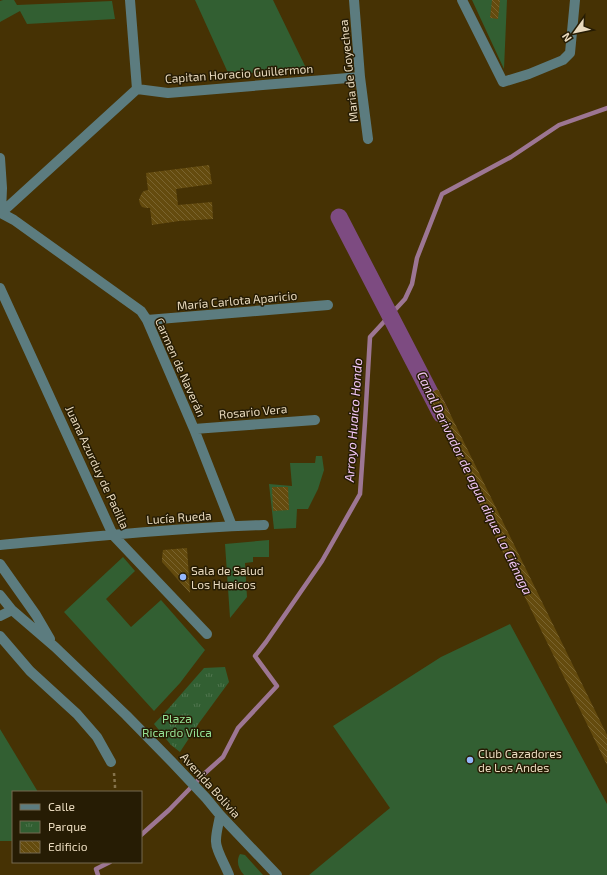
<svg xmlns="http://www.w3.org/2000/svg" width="607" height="875" viewBox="0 0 607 875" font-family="'Exo 2',sans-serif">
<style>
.green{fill:#325f32}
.park{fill:url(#park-tufts)}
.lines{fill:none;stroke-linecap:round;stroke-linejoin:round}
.stream{stroke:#9d7693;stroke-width:4.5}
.canal{stroke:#7d4b81;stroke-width:17}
.building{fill:url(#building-back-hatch)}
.path{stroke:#84724a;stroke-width:2.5;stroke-dasharray:3 3;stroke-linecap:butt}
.minor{stroke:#5c7c7f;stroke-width:10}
.poi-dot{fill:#94b7fd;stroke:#261c04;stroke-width:1.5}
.labels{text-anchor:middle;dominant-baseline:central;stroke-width:3;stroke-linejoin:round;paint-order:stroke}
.street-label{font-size:12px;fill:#e9dabe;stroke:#261c04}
.poi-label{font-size:12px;fill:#e9dabe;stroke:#261c04;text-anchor:start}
.park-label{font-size:12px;fill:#95e395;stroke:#261c04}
.water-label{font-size:13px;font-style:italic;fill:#f3c7f6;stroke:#261c04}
</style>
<defs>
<pattern id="park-tufts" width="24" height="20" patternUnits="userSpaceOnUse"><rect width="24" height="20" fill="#325f32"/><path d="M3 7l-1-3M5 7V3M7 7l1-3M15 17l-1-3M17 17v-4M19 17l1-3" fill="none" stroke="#50754e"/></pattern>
<pattern id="building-back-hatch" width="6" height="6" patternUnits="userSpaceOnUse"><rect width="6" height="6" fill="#644b0e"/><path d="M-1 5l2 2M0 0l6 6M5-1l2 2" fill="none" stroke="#7a642f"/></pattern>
</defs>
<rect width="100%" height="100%" fill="#463204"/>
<path class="green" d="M3 0H14L17 5 112 1 115 19 27 24 20 11 0 22V1Z
M195 0H273L306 68 229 75Z
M472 0H507L504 69Z
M316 456H322L324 470 318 489 308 509H297L296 528 274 529 269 484 292 486 290 463H315Z
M269 540V557H253V562L245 563 247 597 230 618 225 544Z
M123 557 135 571 106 599 131 627 161 600 205 650 180 683 154 711 64 612Z
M510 624 607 804V875H309L390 808 333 726 441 657Z
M0 729 38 792H13V841H0Z
M240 854 245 855 263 875H244C238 868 236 861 240 854Z"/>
<path class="park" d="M225 667 229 682 199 723 180 752 171 745 154 724 169 708 204 668Z"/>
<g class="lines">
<path class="stream" d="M141 835 169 810 204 774 223 757 238 728 277 686 255 656 266 642 322 561 360 494 365 422 370 337 405 299 412 284 417 258 442 194 511 157 559 125 607 108
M98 875 96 869 110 862"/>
<path class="canal" d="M339 217 441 414"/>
</g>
<path class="building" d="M492 0H500L498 19 490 18Z
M209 165 212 184 176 189 178 205 212 202 213 219 179 221 152 225 150 208H146L142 207 140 204 139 200 140 197 142 193 144 191 148 190 146 173Z
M438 389 607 735V765L426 395Z
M272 487H288L289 510 273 511Z
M187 548 190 593 162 562V558L163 550Z"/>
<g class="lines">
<path class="path" d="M114 773 115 786V792"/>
<path class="minor" d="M130 0 137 89
M354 0 360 77 368 139
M462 0 503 82 529 74 563 60 570 53 575 0
M0 158 2 188 1 213 14 220 141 311 147 320 194 429 232 526
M0 213H1L137 89 168 93 360 77
M0 288 113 535 207 634
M147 320 328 305
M194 429 315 420
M0 545C88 537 176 528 264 525
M0 564 36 615 50 639
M0 595 12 610 55 647 126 715 172 762 206 798 220 815 277 875
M0 616 12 610
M0 636 30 671 77 714 97 737 111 762
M220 815C219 823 216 832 216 840 215 849 226 866 229 875"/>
</g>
<g class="poi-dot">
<circle cx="183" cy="577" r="4"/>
<circle cx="470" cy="760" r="4"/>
</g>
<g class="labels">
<g class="street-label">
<text transform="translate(348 71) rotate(-96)">Maria de Goyechea</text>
<text transform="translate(239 73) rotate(-4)">Capitan Horacio Guillermon</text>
<text transform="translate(237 300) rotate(-5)">María Carlota Aparicio</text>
<text transform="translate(181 367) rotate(66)">Carmen de Naverán</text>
<text transform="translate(253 411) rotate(-5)">Rosario Vera</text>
<text transform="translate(98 467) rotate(65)">Juana Azurduy de Padilla</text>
<text transform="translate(179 517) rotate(-4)">Lucía Rueda</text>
<text transform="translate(211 785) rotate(48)">Avenida Bolivia</text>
</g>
<g class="poi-label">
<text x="191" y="570">Sala de Salud<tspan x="191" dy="14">Los Huaicos</tspan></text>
<text x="478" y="753">Club Cazadores<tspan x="478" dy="14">de Los Andes</tspan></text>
</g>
<g class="park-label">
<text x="177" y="718">Plaza<tspan x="177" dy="14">Ricardo Vilca</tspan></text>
</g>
<g class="water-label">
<text transform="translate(353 420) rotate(-86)">Arroyo Huaico Hondo</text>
<text transform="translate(475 483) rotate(64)">Canal Derivador de agua dique La Ciénaga</text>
</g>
</g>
<rect x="12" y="791" width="130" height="72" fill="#261c04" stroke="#74684e"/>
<rect x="20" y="804" width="20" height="6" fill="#5c7c7f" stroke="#74684e"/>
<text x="48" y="811" font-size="12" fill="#e9dabe">Calle</text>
<rect x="20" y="821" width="20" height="12" fill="url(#park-tufts)" stroke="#74684e"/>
<text x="48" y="831" font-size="12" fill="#e9dabe">Parque</text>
<rect x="20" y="841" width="20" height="12" fill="url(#building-back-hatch)" stroke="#74684e"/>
<text x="48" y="851" font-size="12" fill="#e9dabe">Edificio</text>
<g transform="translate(575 32) rotate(237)" stroke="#261c04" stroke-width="3" paint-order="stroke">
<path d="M0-3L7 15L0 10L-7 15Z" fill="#e9dabe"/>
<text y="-6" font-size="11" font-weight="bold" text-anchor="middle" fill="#e9dabe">N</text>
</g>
</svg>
